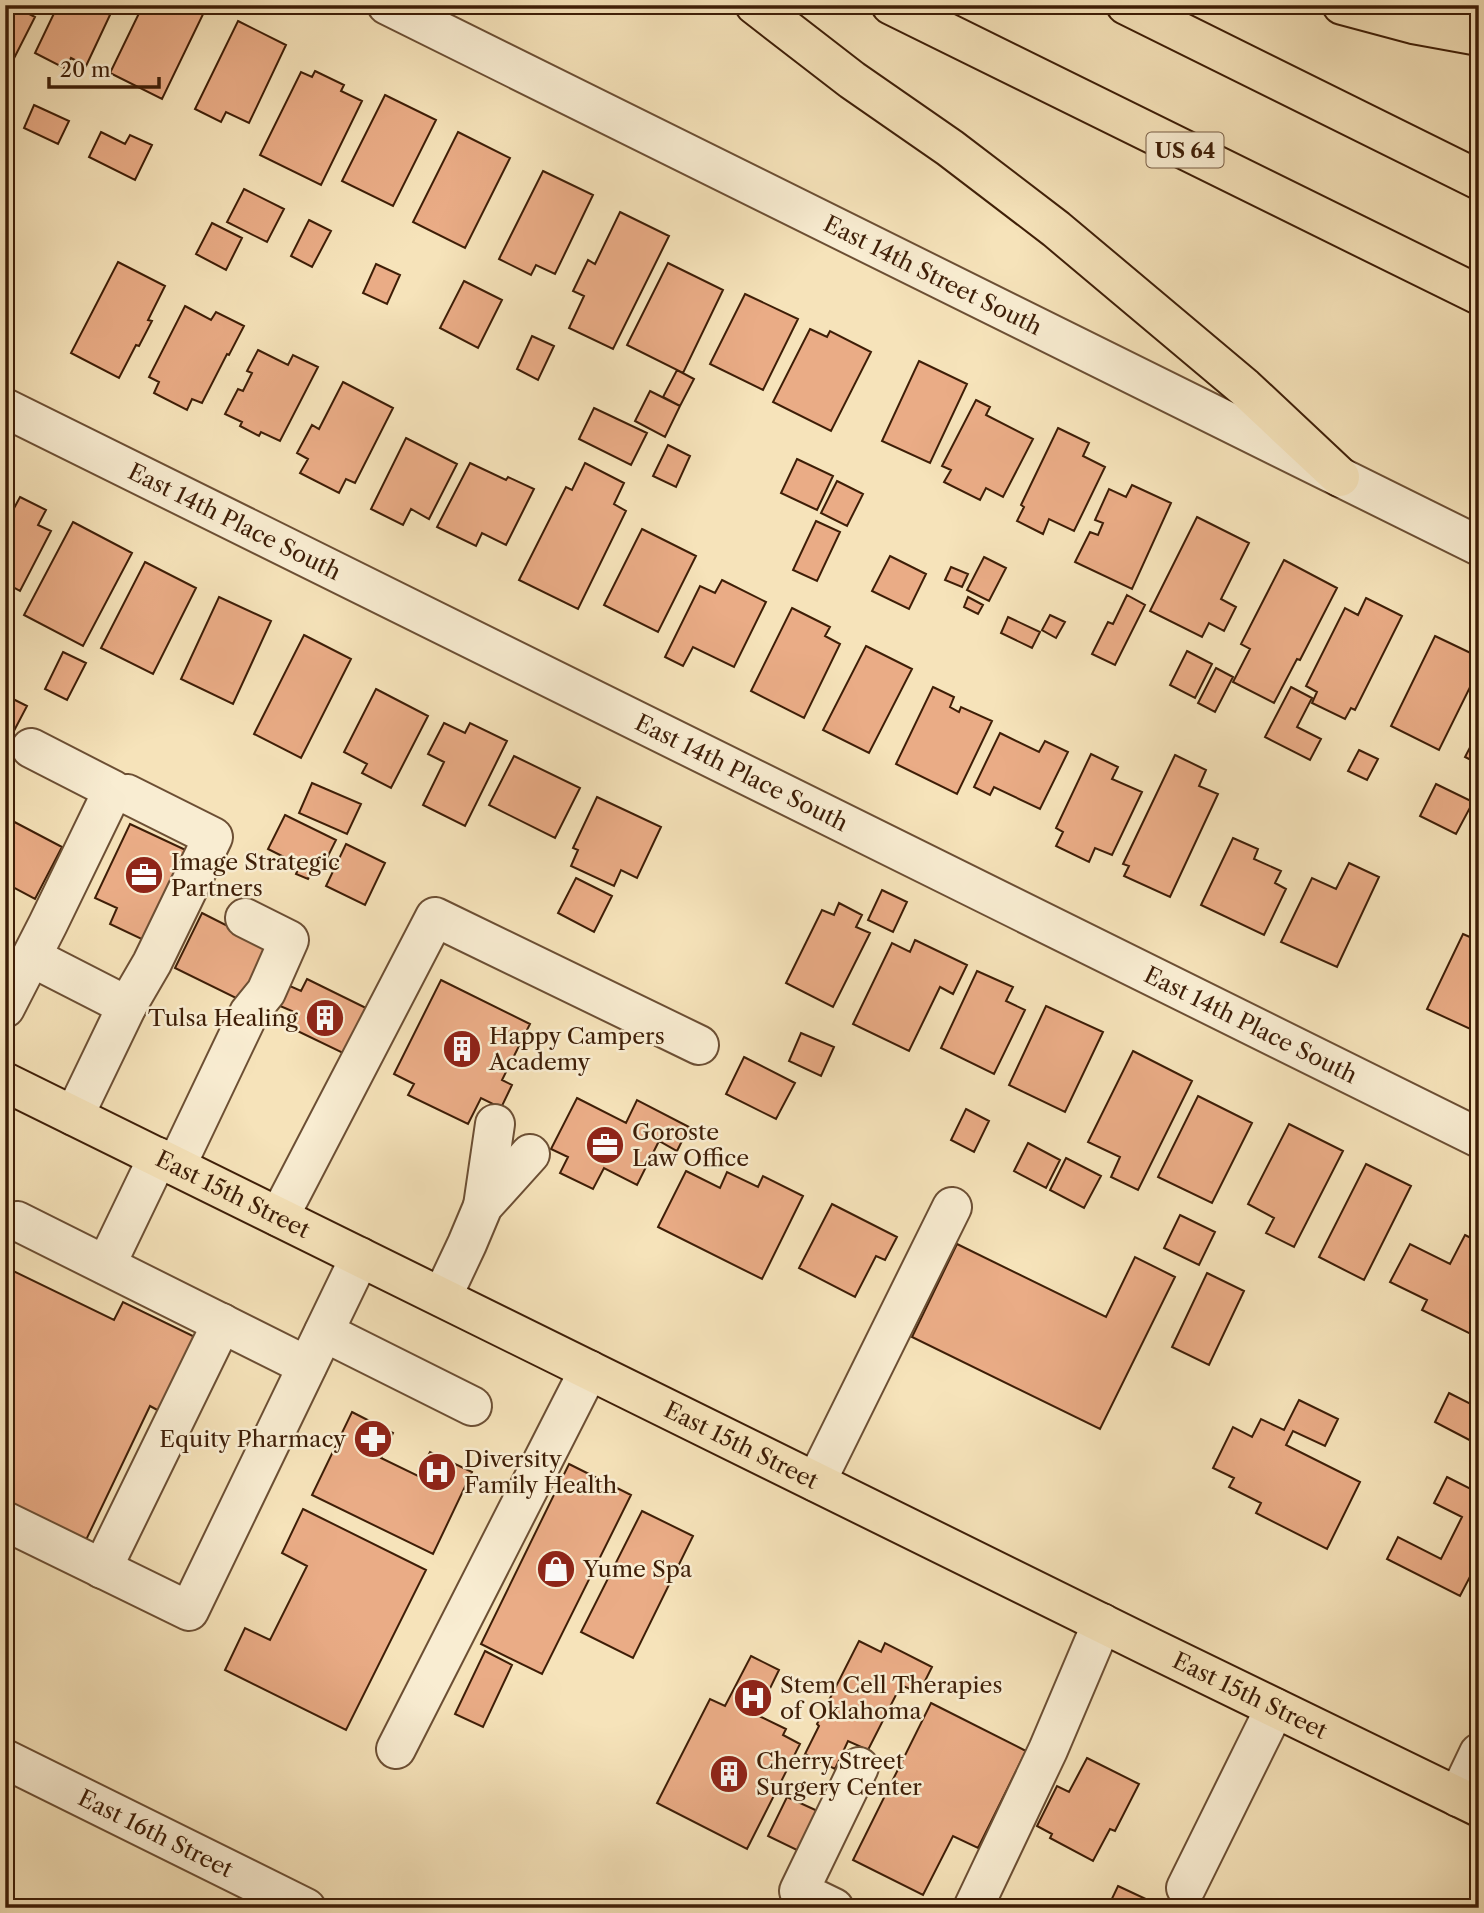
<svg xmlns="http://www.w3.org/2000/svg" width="1484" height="1913" viewBox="0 0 1484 1913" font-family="'Libre Caslon Text',serif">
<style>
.building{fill:#eaac86;stroke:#3e1e07;stroke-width:2}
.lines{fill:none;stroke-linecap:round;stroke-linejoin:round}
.minor-casing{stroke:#6c4f34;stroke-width:42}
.major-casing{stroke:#3e1e07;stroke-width:42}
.highway-casing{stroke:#3e1e07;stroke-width:42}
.minor{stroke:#f9edd2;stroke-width:38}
.major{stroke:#f6e3ba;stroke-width:38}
.highway{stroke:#f6e3ba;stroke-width:38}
.labels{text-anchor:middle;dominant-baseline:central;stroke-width:5;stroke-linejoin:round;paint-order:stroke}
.shield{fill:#f9edd2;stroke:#765c44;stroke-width:2}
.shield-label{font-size:21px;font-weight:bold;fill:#3e1e07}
.street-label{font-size:23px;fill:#3e1e07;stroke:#f9edd2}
.poi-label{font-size:23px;fill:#3e1e07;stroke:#f9edd2;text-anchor:start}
</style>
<rect width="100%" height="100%" fill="#f6e3ba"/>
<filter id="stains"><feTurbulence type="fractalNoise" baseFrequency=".00286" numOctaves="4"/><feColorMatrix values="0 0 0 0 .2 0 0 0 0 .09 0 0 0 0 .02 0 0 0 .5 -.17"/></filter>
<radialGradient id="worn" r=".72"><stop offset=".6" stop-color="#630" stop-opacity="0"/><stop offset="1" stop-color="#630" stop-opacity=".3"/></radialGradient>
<path class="building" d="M5 5H12L35 17 5 76Z
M58 5H110L106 13 110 15 86 66 71 58 66 69 35 53Z
M143 5 207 6 162 99 110 73Z
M238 21 286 45 249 123 226 112 221 122 195 109Z
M315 71 344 85 341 91 362 101 321 185 260 155 301 72 312 77Z
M385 95 436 120 393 206 342 181Z
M34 105 69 121 58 144 24 128Z
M101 132 125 144 130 135 152 145 135 180 89 157Z
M458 132 510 158 465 248 413 222Z
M543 171 593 195 555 274 536 265 531 275 499 259Z
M244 189 284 209 267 242 227 222Z
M620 212 669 236 613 349 569 328 584 296 573 291 588 260 595 264Z
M309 220 331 231 312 267 291 256Z
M212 223 242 238 226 270 196 254Z
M118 262 165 286 148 320 152 321 139 346 136 345 119 378 71 353Z
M668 263 723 290 683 373 627 345Z
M376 264 400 275 387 304 363 293Z
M464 281 502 300 478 348 440 328Z
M745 294 798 319 763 390 710 364Z
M185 306 211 320 216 312 244 326 229 355 227 354 202 403 192 399 187 410 154 393 159 382 149 377Z
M810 329 827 337 830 331 871 352 831 431 773 402Z
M532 336 554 346 538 380 517 369Z
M258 350 288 365 293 355 318 367 280 441 261 432 259 436 240 426 242 422 225 414 238 389 243 391 252 373 247 371Z
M919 361 967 384 930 463 882 441Z
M677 370 694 379 680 406 663 397Z
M343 382 393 408 355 483 346 479 339 493 300 473 308 459 297 453 312 425 319 429Z
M650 391 680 406 665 437 635 421Z
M976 400 990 407 986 415 1033 439 1003 497 986 488 980 500 944 482 951 470 942 466Z
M594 408 647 433 631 465 579 439Z
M1058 428 1089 443 1083 456 1105 467 1074 531 1049 519 1043 534 1017 521 1024 507 1021 505Z
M406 438 457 464 429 519 411 509 403 525 371 509Z
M668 445 690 456 676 487 653 476Z
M797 459 833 476 817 510 781 493Z
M470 463 506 480 508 477 534 489 506 545 482 533 476 546 437 527Z
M585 463 624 483 614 504 626 511 578 609 519 580 566 487 572 490Z
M837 481 863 494 847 526 821 513Z
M1132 485 1171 503 1132 589 1075 562 1090 532 1098 535 1103 523 1095 520 1109 489 1126 497Z
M20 497 46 510 38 525 51 531 20 591 5 583V508L12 512Z
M1197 517 1249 543 1221 599 1236 607 1224 631 1209 623 1202 637 1150 611Z
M816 521 840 532 817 581 793 570Z
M73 522 132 553 83 646 24 615Z
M642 529 696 556 658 632 604 605Z
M890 556 926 574 909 609 872 591Z
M984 557 1006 568 989 601 967 590Z
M1284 560 1337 588 1300 660 1297 659 1274 703 1233 682 1250 649 1241 644Z
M145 562 196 588 153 674 101 648Z
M951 567 968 574 962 587 945 580Z
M722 580 766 602 734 667 693 647 683 666 665 657 700 586 715 593Z
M1127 595 1145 605 1115 665 1092 654 1108 622 1113 624Z
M219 597 271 621 233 704 181 679Z
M968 597 983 605 978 614 964 607Z
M1366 598 1402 616 1355 710 1351 708 1345 719 1312 703 1317 692 1306 686 1345 608 1358 615Z
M792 608 830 627 825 636 840 644 804 718 751 691Z
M1050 615 1065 622 1056 638 1042 630Z
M1008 617 1040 632 1032 648 1001 633Z
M304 635 351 659 301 758 254 734Z
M1435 636 1479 657V669L1439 750 1391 726Z
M866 646 912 669 869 753 823 730Z
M1187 651 1212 664 1195 698 1170 685Z
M63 652 86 663 67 700 45 689Z
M1216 668 1233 677 1215 712 1198 703Z
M933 687 954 697 950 707 959 712 961 707 992 721 957 794 896 764Z
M1291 687 1312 698 1297 727 1321 739 1310 760 1265 737Z
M376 689 428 716 391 788 362 773 367 764 344 752Z
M5 695 27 706 5 748Z
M444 723 465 733 470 723 507 741 465 826 423 805 444 762 428 754Z
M1479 730V764L1465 757Z
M1000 733 1039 752 1045 741 1068 752 1040 809 994 787 990 795 974 787Z
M1359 750 1378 759 1367 780 1348 771Z
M1091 754 1118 767 1112 779 1142 792 1112 855 1095 848 1089 862 1056 846 1063 832 1056 828Z
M1175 755 1206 770 1199 786 1218 794 1170 897 1124 876 1129 866 1123 864Z
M514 756 580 788 555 838 489 805Z
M312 783 361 804 347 834 299 813Z
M1436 784 1473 802 1456 834 1420 816Z
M597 797 661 827 637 878 621 870 614 886 571 866 578 850 573 848Z
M285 815 336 840 319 874 312 871 308 879 296 874 300 865 268 849Z
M5 817 62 847 35 899 5 883Z
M130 824 192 853 150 943 110 924 117 908 95 898Z
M1233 838 1258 849 1254 859 1281 871 1275 883 1286 889 1264 935 1201 905Z
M346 844 385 863 365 905 326 886Z
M1349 863 1379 877 1337 967 1281 942 1312 878 1336 889Z
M576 878 612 896 594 932 558 913Z
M882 890 907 902 893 932 868 920Z
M839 903 862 915 856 927 870 933 833 1007 786 983 822 910 834 915Z
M202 913 269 947 242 1001 175 968Z
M1463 934 1479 941V1033L1427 1009Z
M915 940 967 965 953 994 940 987 909 1051 853 1024 892 943 910 952Z
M977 971 1013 987 1006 1001 1025 1010 994 1074 941 1048Z
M307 979 366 1008 343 1053 285 1025 292 1011 280 1006 290 986 301 991Z
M441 980 530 1024 502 1080 512 1085 501 1108 481 1098 468 1124 408 1095 414 1084 394 1074Z
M1046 1006 1103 1032 1065 1112 1009 1085Z
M801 1033 834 1047 821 1076 789 1061Z
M1133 1051 1192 1081 1138 1190 1111 1177 1120 1157 1088 1142Z
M744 1057 795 1083 776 1119 726 1094Z
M1198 1096 1252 1123 1212 1203 1158 1177Z
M577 1098 626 1123 637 1100 689 1127 677 1151 659 1141 637 1185 604 1168 593 1189 560 1173 568 1157 551 1149Z
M966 1109 989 1121 974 1152 951 1140Z
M1289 1124 1343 1151 1294 1247 1266 1233 1274 1218 1248 1204Z
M1028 1143 1060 1160 1046 1188 1014 1171Z
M1066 1158 1101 1176 1084 1208 1050 1190Z
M1366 1164 1411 1186 1364 1280 1319 1257Z
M686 1171 720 1188 727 1172 758 1187 763 1176 803 1196 762 1279 658 1227Z
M832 1204 897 1237 885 1260 876 1256 855 1297 799 1268Z
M1180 1215 1215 1232 1199 1265 1164 1248Z
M1465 1235 1479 1242V1332L1477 1337 1422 1310 1427 1300 1390 1282 1410 1244 1450 1264Z
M957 1244 1106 1317 1135 1257 1175 1277 1100 1429 912 1337Z
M5 1267 114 1320 123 1302 197 1338 161 1412 150 1406 86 1540 5 1501Z
M1207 1273 1244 1291 1209 1365 1172 1347Z
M1449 1393 1479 1408V1445L1435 1422Z
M1299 1400 1338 1419 1325 1446 1293 1431 1286 1445 1360 1482 1327 1549 1256 1513 1261 1503 1229 1487 1234 1478 1213 1468 1233 1427 1252 1437 1261 1419 1284 1430Z
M352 1412 393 1433 381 1458 418 1476 430 1452 472 1472 433 1554 312 1495Z
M569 1464 631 1495 542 1674 481 1644Z
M1447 1477 1479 1493V1571L1474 1569 1460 1596 1387 1559 1398 1537 1441 1559 1462 1517 1434 1503Z
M303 1509 426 1570 346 1730 225 1670 245 1628 270 1640 307 1566 282 1553Z
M642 1511 693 1536 633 1658 581 1632Z
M859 1641 881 1652 885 1643 932 1667 919 1693 901 1685 868 1750 848 1741 835 1769 805 1754 819 1726 817 1724Z
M485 1651 512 1665 483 1727 455 1714Z
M751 1656 779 1670 757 1715 786 1729 783 1735 800 1744 747 1849 657 1803 710 1699 725 1706Z
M931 1703 1026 1751 978 1848 953 1836 923 1895 853 1860Z
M1087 1758 1139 1784 1115 1831 1110 1829 1093 1861 1050 1838 1052 1834 1037 1826 1057 1786 1069 1792Z
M787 1797 822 1813 803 1853 768 1836Z
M1118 1886 1148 1900 1145 1906 1149 1908 1108 1907Z"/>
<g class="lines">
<g class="minor-casing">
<g id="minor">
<path id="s1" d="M387 5 1479 546"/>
<path id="s2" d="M5 408 1479 1138"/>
<path d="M127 794 213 837 152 963 127 1006"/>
<path d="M47 965 127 1006 74 1116"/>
<path d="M5 1008 48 924 113 790 31 748"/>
<path d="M176 1166 249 1013 266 992 289 940 245 918"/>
<path d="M483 1206 495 1124"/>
<path d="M279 1217 435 917 699 1045"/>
<path d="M17 1221 307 1366"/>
<path d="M106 1265 158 1157"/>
<path d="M442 1297 467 1244 483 1206 530 1154"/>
<path d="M324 1332 472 1406"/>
<path d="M816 1482 952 1207"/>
<path d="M5 1521 189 1611 360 1257"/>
<path d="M102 1569 222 1323"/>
<path d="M396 1749 589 1370"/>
<path id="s3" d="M5 1759 306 1908"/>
<path d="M1458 1797 1479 1753"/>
<path d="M1186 1888 1275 1708"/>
<path d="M834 1908 799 1891 859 1767"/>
<path d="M973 1908 1048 1750 1102 1623"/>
</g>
</g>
<g class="major-casing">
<g id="major">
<path id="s4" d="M5 1082 1150 1647 1479 1807"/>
</g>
</g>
<g class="highway-casing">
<path id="highway" d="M755 5 852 80 950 148 1056 229 1244 387 1340 477
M891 5 1479 295
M1126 5 1479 180
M1342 5 1413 24 1479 36"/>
</g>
<use href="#minor" class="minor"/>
<use href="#major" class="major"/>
<use href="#highway" class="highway"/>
</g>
<defs>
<g id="office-disc" transform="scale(2.0125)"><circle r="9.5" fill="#8f2418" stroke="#f9edd2"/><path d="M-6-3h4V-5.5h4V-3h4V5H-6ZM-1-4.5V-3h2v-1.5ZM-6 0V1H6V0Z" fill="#fff"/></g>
<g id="building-disc" transform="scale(2.0125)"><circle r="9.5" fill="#8f2418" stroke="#f9edd2"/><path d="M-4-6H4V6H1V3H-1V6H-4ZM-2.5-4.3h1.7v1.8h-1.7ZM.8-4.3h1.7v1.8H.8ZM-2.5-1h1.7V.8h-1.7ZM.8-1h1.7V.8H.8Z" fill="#fff"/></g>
<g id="pharmacy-disc" transform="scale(2.0125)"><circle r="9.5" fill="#8f2418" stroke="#f9edd2"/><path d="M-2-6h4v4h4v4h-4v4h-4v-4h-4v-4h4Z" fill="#fff"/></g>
<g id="hospital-disc" transform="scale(2.0125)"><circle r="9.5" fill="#8f2418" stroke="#f9edd2"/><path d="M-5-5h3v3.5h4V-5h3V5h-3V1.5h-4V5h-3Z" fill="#fff"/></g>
<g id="shop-disc" transform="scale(2.0125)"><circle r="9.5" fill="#8f2418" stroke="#f9edd2"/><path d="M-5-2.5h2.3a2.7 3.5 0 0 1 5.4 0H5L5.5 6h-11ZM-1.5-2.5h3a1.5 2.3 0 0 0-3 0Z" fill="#fff"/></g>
</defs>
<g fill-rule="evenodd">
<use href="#office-disc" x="144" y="875"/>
<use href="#building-disc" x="325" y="1018"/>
<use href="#building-disc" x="462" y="1049"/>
<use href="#office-disc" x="605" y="1145"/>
<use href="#pharmacy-disc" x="373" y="1439"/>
<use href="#hospital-disc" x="437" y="1472"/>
<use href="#shop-disc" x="556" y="1569"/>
<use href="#hospital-disc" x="753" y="1698"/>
<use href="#building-disc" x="729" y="1774"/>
</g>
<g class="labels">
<rect class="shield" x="1146.5" y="132.5" width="77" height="35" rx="5"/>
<g class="shield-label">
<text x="1185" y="150">US 64</text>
</g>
<g class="street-label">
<text stroke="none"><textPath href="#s1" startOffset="609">East 14th Street South</textPath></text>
<text stroke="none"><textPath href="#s2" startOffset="256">East 14th Place South</textPath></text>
<text stroke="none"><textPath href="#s2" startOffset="822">East 14th Place South</textPath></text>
<text stroke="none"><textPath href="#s2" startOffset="1390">East 14th Place South</textPath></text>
<text stroke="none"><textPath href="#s4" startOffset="254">East 15th Street</textPath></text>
<text stroke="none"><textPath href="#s4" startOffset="821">East 15th Street</textPath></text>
<text stroke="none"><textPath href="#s4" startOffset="1388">East 15th Street</textPath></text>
<text stroke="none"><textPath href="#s3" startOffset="168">East 16th Street</textPath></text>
</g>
<g class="poi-label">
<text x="171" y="862">Image Strategic<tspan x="171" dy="26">Partners</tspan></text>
<text x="298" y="1018" text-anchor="end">Tulsa Healing</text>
<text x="489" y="1036">Happy Campers<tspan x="489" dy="26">Academy</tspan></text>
<text x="632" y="1132">Goroste<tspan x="632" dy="26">Law Office</tspan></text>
<text x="346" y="1439" text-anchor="end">Equity Pharmacy</text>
<text x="464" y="1459">Diversity<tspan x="464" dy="26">Family Health</tspan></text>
<text x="583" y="1569">Yume Spa</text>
<text x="780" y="1685">Stem Cell Therapies<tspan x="780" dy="26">of Oklahoma</tspan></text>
<text x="756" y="1761">Cherry Street<tspan x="756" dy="26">Surgery Center</tspan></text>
</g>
</g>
<rect width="1484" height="1913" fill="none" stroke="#f6e3ba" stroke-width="28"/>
<rect x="7" y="7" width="1470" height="1899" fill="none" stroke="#3e1e07" stroke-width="3.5"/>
<rect x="14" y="14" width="1456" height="1885" fill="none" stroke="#3e1e07" stroke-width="2"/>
<path d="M49 77v10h110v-10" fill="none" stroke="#3e1e07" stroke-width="3.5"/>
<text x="60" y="77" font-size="21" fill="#3e1e07" stroke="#f9edd2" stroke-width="5" paint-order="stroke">20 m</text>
<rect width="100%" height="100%" filter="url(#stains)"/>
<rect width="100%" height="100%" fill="url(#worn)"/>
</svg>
